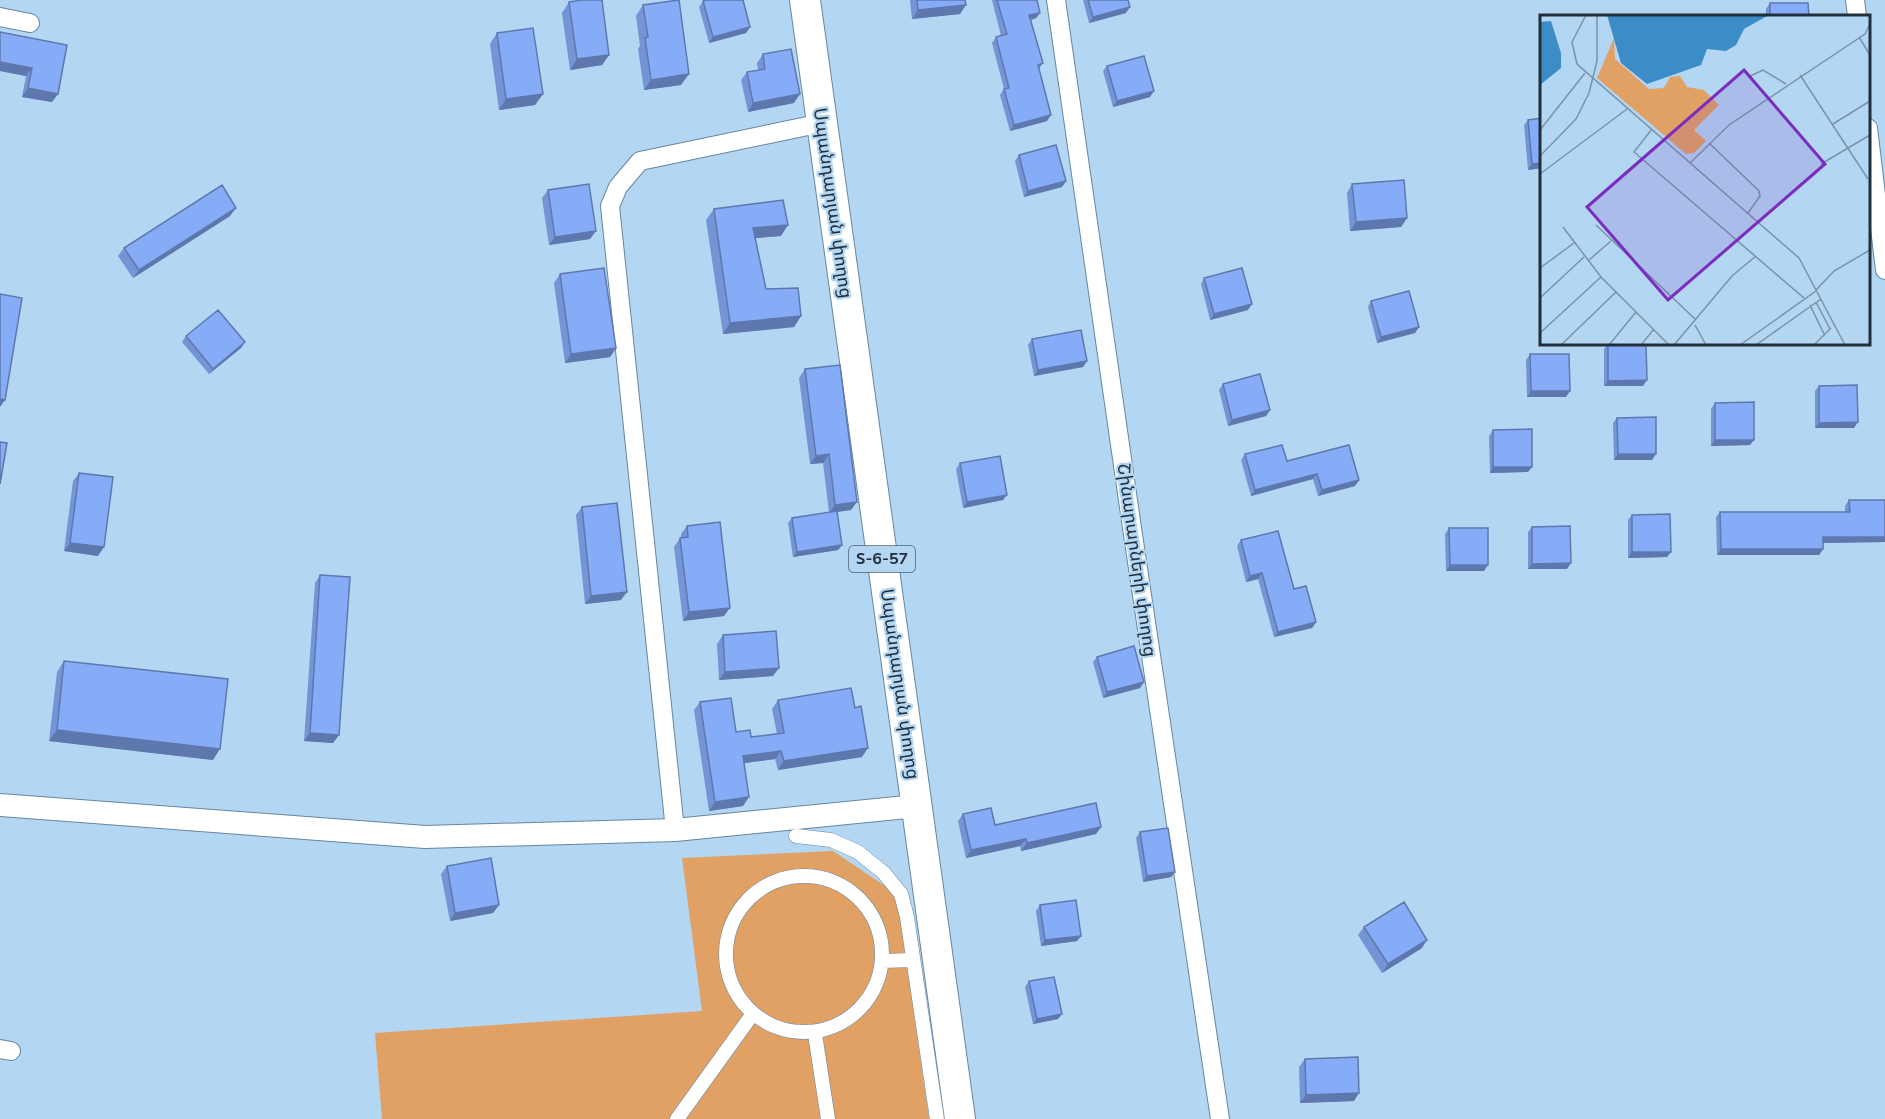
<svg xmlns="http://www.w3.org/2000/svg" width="1885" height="1119" viewBox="0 0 1885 1119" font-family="'Nunito Sans','Noto Sans Armenian',sans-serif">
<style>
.green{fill:#e2a164}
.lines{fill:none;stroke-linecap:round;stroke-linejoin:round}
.pedestrian-casing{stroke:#6686a0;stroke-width:15}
.minor-casing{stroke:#6686a0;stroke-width:20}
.tertiary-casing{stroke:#6686a0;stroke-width:24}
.primary-casing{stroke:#6686a0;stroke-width:32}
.pedestrian{stroke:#fff;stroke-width:14}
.minor{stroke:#fff;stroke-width:18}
.tertiary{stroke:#fff;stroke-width:22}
.primary{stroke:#fff;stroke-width:30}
.wall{fill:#7394d5}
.shaded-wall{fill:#5e78ae}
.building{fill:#86acf8;stroke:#5e78ae;stroke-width:1.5}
.labels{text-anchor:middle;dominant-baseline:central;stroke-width:4.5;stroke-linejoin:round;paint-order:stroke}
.shield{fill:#b3d6f3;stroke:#4e6172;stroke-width:1.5}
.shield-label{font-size:16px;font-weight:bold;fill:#222f3b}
.street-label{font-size:18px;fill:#222f3b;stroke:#b3d6f3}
.inset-road{fill:none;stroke:#7993a9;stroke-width:1.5}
.view{fill:#7b2cbf;fill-opacity:0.15;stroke:#7b2cbf;stroke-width:3}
.inset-edge{fill:none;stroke:#222f3b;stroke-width:3}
</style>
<rect width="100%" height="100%" fill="#b3d6f3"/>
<path class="green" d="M833 851 897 894 929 1119H382L375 1033 702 1011 682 858Z"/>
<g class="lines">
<g class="pedestrian-casing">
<path id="pedestrian" d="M796 836 831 840 858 852 884 873 901 894 907 917 937 1119
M726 954a78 78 0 1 1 156 0a78 78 0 1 1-156 0Z
M882 961 913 960
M815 1034 828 1119
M677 1119 752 1015"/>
</g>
<g class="minor-casing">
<path id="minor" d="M1056 0 1132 528 1220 1119
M1855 0 1857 16
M0 17 30 23
M1868 128 1885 270
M675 830 610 206 618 187 640 161 822 123
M0 1049 11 1051"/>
</g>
<g class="tertiary-casing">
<path id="tertiary" d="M0 805 425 837 675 830 917 806"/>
</g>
<g class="primary-casing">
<path id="primary" d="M805 0 960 1119"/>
</g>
<use href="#pedestrian" class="pedestrian"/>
<use href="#minor" class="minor"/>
<use href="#tertiary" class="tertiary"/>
<use href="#primary" class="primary"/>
</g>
<path class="wall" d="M910 0H965L960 14 912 19Z
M992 0H1037L1040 13 1036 18 1031 20 1043 63 1039 69 1047 121 1010 131 1000 95 1004 89 992 43 996 37 1001 36Z
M1083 0H1128L1126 13 1089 23Z
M703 1 750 27 746 33 709 43 699 7Z
M569 2 609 55 602 65 570 70 562 13Z
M1770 3 1809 16H1766V9Z
M643 5 681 85 644 90 638 49 640 46 636 16Z
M0 32 67 45 52 102 22 97 26 76 0 71Z
M497 33 543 94 535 105 499 110 490 44Z
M763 54 794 103 748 112 741 80 747 72 758 70 757 63Z
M1107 66 1150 97 1113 107 1103 71Z
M1528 120 1542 168 1528 170 1524 125Z
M1019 155 1066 181 1062 187 1024 197 1015 161Z
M1352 184 1407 218 1401 227 1350 231 1347 193Z
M548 190 590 239 549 245 542 198Z
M714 209 781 236 755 238 766 289 801 316 794 327 723 334 706 220Z
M230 216 133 278 118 256 124 248Z
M560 274 616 348 610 357 565 363 554 283Z
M1204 278 1248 310 1210 320 1201 284Z
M1371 301 1419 327 1415 333 1377 343 1368 307Z
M186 336 245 342 241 348 209 374 182 342Z
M1032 339 1087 361 1083 367 1034 376 1028 345Z
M1608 344 1643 386H1604V349Z
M1530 354 1566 397H1527L1526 360Z
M805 369 851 510 837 512 842 545 838 550 793 557 788 523 792 518 829 512 823 463 810 464 799 378Z
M1223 384 1270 410 1266 416 1228 426 1219 390Z
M1819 386 1854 428H1815V391Z
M1715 403 1750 445 1711 446V409Z
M1617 418 1652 460H1614L1613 423Z
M1493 430 1528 472 1490 473 1489 436Z
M1245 454 1287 461 1359 480 1355 486 1318 496 1313 479 1251 496 1241 460Z
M960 463 1003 500 963 508 956 469Z
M79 473 98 556 64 551 73 481Z
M1849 500H1885V542L1823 543V549L1819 555H1717L1716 517 1720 512H1845V506Z
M582 507 621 600 585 604 576 515Z
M1632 515 1671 552 1667 557 1628 558V520Z
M687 526 724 616 683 621 674 547 680 538H681V534Z
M1532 527 1567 569H1528V532Z
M1449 528 1484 571H1446L1445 534Z
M1241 540 1294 589 1316 622 1312 628 1274 637 1258 579 1246 582 1237 546Z
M320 575 339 735 333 743 304 741 315 583Z
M723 635 773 676 719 680 717 644Z
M1097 657 1144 682 1140 688 1103 698 1093 662Z
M64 661 213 760 49 741 57 672Z
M778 700 862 757 778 770 775 759 744 763 743 806 709 811 694 710 700 702 736 732 751 737 777 734 772 709Z
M963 814 995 825 1101 827 1096 834 1021 851 1020 846 966 858 958 821Z
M1140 832 1175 872 1171 877 1143 882 1136 838Z
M447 866 499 905 493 913 450 921 441 874Z
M1040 905 1081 936 1077 941 1041 946 1036 911Z
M1364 927 1422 948 1382 973 1358 935Z
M1029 981 1058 1019 1033 1024 1025 987Z
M1305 1059 1354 1101 1300 1103 1299 1067Z"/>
<path class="shaded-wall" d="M966 5 960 14 912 19 918 10Z
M1130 7 1126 13 1089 23 1093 17Z
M1040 13 1036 18 1026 21 1029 15Z
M750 27 746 33 709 43 713 37Z
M609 55 602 65 570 70 577 59Z
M0 62 32 68 26 76 0 71Z
M689 74 681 85 644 90 651 80Z
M28 88 58 94 52 102 22 97Z
M1154 91 1150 97 1113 107 1117 101Z
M543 94 535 105 499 110 506 99Z
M800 94 794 103 748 112 753 103Z
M1051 115 1047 121 1010 131 1014 125Z
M1542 163V168L1528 170 1532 164Z
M1066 181 1062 187 1024 197 1028 191Z
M236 208 230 216 133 278 139 270Z
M1407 218 1401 227 1350 231 1356 222Z
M788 225 781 236 745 239 753 228Z
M596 231 590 239 549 245 555 237Z
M1252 304 1248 310 1210 320 1214 314Z
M801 316 794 327 723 334 730 323Z
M1419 327 1415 333 1377 343 1381 337Z
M245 342 241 348 209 374 213 369Z
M616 348 610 357 565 363 571 354Z
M1087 361 1083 367 1034 376 1038 370Z
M1647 380 1643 386H1604L1608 381Z
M1531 391H1570L1566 397H1527Z
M0 399 5 400 0 407Z
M1270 410 1266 416 1228 426 1232 420Z
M1858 422 1854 428H1815L1819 423Z
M1715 440H1754L1750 445 1711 446Z
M829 454 823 463 810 464 816 456Z
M1618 454H1656L1652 460H1614Z
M1493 467H1532L1528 472 1490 473Z
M1317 474 1313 479 1251 496 1255 490Z
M1359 480 1355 486 1318 496 1322 490Z
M1007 495 1003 500 963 508 967 502Z
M857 502 851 510 829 513 835 505Z
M1823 537H1885V542L1819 543Z
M70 543 104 547 98 556 64 551Z
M842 545 838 550 793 557 797 552Z
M1721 549H1823L1819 555H1717Z
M1632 552H1671L1667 557 1628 558Z
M1571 563 1567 569H1528L1532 564Z
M1450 565H1488L1484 571H1446Z
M1262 573 1258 579 1246 582 1250 576Z
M627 592 621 600 585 604 591 596Z
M730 608 724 616 683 621 689 612Z
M1316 622 1312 628 1274 637 1278 632Z
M779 668 773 676 719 680 725 672Z
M1144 682 1140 688 1103 698 1107 692Z
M57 730 220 749 213 760 49 741Z
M310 733 339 735 333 743 304 741Z
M868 748 862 757 778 770 784 761Z
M781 751 775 759 737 764 743 756Z
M749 797 743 806 709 811 715 802Z
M1101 827 1096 834 1021 851 1027 843Z
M1026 839 1020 846 966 858 971 850Z
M1175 872 1171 877 1143 882 1147 876Z
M499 905 493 913 450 921 455 913Z
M1081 936 1077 941 1041 946 1045 940Z
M1427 940 1422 948 1382 973 1388 964Z
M1062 1014 1058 1019 1033 1024 1037 1019Z
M1359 1093 1354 1101 1300 1103 1306 1095Z"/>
<path class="building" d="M582 0H602L609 55 577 59 569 2Z
M679 0 689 74 651 80 645 38 648 37 643 5Z
M707 0H743L750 27 713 37 703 1Z
M917 0H965L966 5 918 10Z
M997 0H1037L1040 13 1029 15 1043 63 1038 65 1051 115 1014 125 1004 89 1009 88 996 37 1007 34Z
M1088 0H1128L1130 7 1093 17Z
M1770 3H1808L1809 16H1770Z
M533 28 543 94 506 99 497 33Z
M0 32 67 45 58 94 28 88 32 68 0 62Z
M791 49 800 94 753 103 747 72 765 69 763 54Z
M1144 56 1154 91 1117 101 1107 66Z
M1542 118V163L1532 164 1528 120Z
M1056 145 1066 181 1028 191 1019 155Z
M1404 180 1407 218 1356 222 1352 184Z
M589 184 596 231 555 237 548 190Z
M222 185 236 208 139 270 124 248Z
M783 200 788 225 753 228 766 289 798 288 801 316 730 323 714 209Z
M604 268 616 348 571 354 560 274Z
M1242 268 1252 304 1214 314 1204 278Z
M1409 291 1419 327 1381 337 1371 301Z
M0 294 22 298 5 400 0 399Z
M218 310 245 342 213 369 186 336Z
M1081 330 1087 361 1038 370 1032 339Z
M1608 344H1646L1647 380 1608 381Z
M1530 354H1569L1570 391H1531Z
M840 365 857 502 835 505 829 454 816 456 805 369Z
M1260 374 1270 410 1232 420 1223 384Z
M1857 385 1858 422 1819 423V386Z
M1754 402V440H1715V403Z
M1656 417V454H1618L1617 418Z
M1532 429V467H1493V430Z
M0 442 7 443 0 484Z
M1282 445 1287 461 1349 445 1359 480 1322 490 1317 474 1255 490 1245 454Z
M1000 456 1007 495 967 502 960 463Z
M79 473 113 477 104 547 70 543Z
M1849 500H1885V537H1823V549H1721L1720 512H1850Z
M617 503 627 592 591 596 582 507Z
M837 511 842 545 797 552 792 518Z
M1670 514 1671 552H1632V515Z
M720 522 730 608 689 612 680 538 688 537 687 526Z
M1570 526 1571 563 1532 564V527Z
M1449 528H1488V565H1450Z
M1278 531 1294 589 1306 586 1316 622 1278 632 1262 573 1250 576 1241 540Z
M320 575 350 577 339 735 310 733Z
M776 631 779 668 725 672 723 635Z
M1134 646 1144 682 1107 692 1097 657Z
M64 661 228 679 220 749 57 730Z
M851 688 855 708 861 706 868 748 784 761 781 751 743 756 749 797 715 802 700 702 731 698 736 732 750 730 751 737 784 733 778 700Z
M1096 803 1101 827 1027 843 1026 839 971 850 963 814 991 808 995 825Z
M1168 828 1175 872 1147 876 1140 832Z
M491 858 499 905 455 913 447 866Z
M1076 900 1081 936 1045 940 1040 905Z
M1404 902 1427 940 1388 964 1364 927Z
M1054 977 1062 1014 1037 1019 1029 981Z
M1358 1057 1359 1093 1306 1095 1305 1059Z"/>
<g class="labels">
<rect class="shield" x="849" y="546" width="66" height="26" rx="4.5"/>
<g class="shield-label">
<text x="882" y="559">Տ-6-57</text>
</g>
<g class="street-label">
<text transform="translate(833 203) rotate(82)">Սպանդարյան փողոց</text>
<text transform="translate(1137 560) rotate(82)">Շինարարների փողոց</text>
<text transform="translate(900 684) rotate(82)">Սպանդարյան փողոց</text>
</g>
</g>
<g transform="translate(1540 15)">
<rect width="330" height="330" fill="#b3d6f3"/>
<path d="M74 23 75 44 109 74 124 73 130 62 140 61 147 72 164 75 179 90 154 115 166 126 154 138 146 139 57 63Z" fill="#e2a164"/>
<path d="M67 0H229L204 14 196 30 186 36 167 34 161 50 107 69 81 48ZM11 6 21 38V53L0 70V7Z" fill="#3c8cc7"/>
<path class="inset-road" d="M46 0 32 27 37 49 259 243 305 330M319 22 330 40M260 60 328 164M208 62 223 55 246 69M293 109 330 86M112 114 94 137 264 283M0 115 45 58M169 128 219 176 220 181 208 198M0 141 36 104 49 78 57 46V0M150 148 189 110 325 19 330 9M281 149 330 120M0 159 87 94M56 210 155 304M23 212 61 262 129 330M49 245 71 226M0 253 34 228M276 275 294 256 330 235M0 283 44 242M276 287 290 314M270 290 284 319M155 310 166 330M0 318 61 262M21 330 76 277M69 330 96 297M101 330 114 314M134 330 192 261 216 241M200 330 276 276M216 330 281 284M274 330 291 313"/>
<path class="view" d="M204 55 285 149 128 285 47 192Z"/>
<rect width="330" height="330" class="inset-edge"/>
</g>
</svg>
